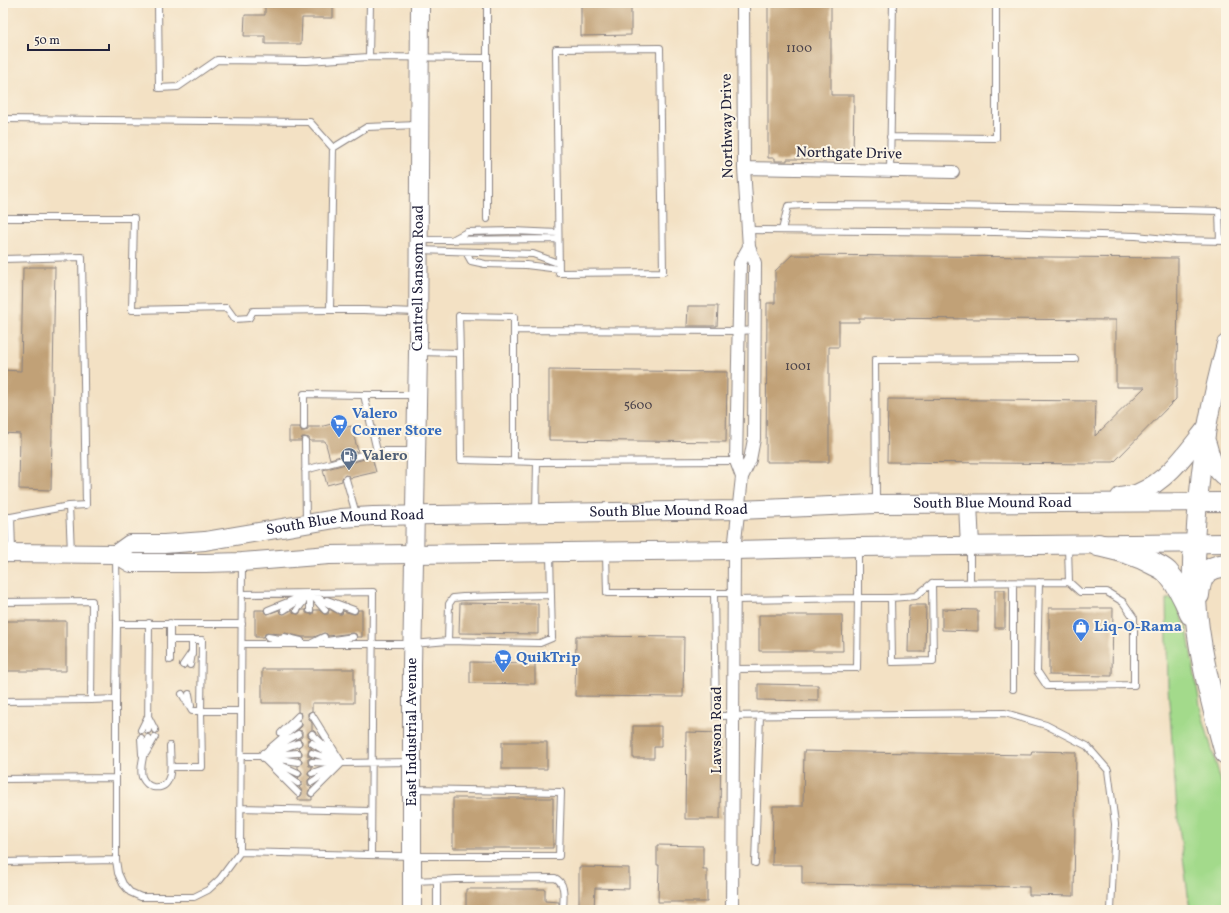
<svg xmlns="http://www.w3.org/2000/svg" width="1229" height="913" viewBox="0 0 1229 913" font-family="Vollkorn,serif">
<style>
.green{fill:#a3da8b;stroke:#627e63}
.building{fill:#c1a177}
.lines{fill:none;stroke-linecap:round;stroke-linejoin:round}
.lane-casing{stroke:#8a8280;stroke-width:8}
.street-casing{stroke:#8a8280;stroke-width:14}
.secondary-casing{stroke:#8a8280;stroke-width:20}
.highway-casing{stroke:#8a8280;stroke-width:24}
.lane{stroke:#fff;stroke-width:6}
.street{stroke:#fff;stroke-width:12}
.secondary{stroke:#fff;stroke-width:18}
.highway{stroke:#fff;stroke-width:22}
.labels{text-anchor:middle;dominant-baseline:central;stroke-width:4;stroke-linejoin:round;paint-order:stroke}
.number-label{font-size:13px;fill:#4a424a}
.street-label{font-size:15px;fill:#22223b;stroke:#fcf5e5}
.shop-label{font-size:15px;font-weight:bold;fill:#366cbe;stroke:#fcf5e5;text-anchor:start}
.service-label{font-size:15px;font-weight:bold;fill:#4e5e75;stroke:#fcf5e5;text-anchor:start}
</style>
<rect width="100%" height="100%" fill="#fcf5e5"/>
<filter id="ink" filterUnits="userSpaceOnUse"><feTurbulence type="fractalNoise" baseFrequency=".025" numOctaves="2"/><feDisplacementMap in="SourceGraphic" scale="8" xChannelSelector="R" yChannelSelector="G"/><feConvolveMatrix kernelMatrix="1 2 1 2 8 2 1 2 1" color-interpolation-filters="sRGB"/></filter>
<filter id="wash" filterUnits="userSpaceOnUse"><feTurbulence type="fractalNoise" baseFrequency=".012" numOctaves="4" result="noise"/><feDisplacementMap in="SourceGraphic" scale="16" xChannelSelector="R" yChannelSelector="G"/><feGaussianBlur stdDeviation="0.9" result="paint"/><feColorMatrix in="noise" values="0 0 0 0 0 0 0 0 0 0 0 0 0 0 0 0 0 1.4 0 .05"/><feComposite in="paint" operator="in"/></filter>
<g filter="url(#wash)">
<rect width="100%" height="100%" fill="#f3e1c4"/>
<path class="green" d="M1226 405V453C1214 439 1223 420 1226 405Z
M1166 599H1174L1187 629 1201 711 1226 799V910H1190L1177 811 1168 687Z"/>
<g id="blocks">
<path class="building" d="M265 3H333V18H302L301 44H265V36H244L245 15H265Z
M581 3H631V35L581 36Z
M768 3H831V95H854L853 159H787V161H775V158H768Z
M792 255 1178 258 1177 387H1176V399L1114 462H1095V464L887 462 888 399 1096 401 1095 436 1145 387H1116V320L859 318V322H839V347H829V462H766L767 303H775V271Z
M29 267H55L51 490 19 489 20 434 3 433V370L21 371 23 268H29Z
M688 306H718L717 326H687Z
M549 370 727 372 726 442 549 440Z
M335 423 337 430 351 426 358 451 330 459 325 441H310L309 438 305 437H302L301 441H289V427H300L301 431H304L308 430V427H320Z
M372 457 376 472 350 478 349 476 345 475 342 478V481L327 485 323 470Z
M995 590H1005V628H995Z
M460 603 538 604V634L459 633Z
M909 605H926L925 652H908Z
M1049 608H1113L1112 676 1049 675Z
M942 609 978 610V631L942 630Z
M255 610H264L265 613 268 614 279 610 280 613 284 614 292 610 294 613 297 614H299L302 610H306V613L310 614H313L314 610H319L324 614H328L329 610H331L339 614H342L343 611 354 614 357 613 358 610H362V637H357L356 634 353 633 328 636 327 634 324 633 314 637H302L285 633 280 634 268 633 265 634 264 637H255Z
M759 615H842L843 651H759Z
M3 621H66V671H3Z
M576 636 684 637 683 697 575 696Z
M470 662 535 663V684L470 683Z
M262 669H354V703H312V711L308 713V717L312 723V730L308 733V736L311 739 308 740V743L312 749H309L308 752V756L312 758 308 759V762L309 766H312V768L308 772V775L311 777 308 780V785L312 787 309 790 308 794 309 796 312 797V800H298V797L301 796 302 794V791L299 787 302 785V782L298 778 302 775V772L298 768V766L302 763V760L298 757 302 755V752L298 748 302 744V741L299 739 302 737V731L298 730 302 726V724L300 720 302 715 301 713 298 712V703H262Z
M758 684 818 685V701L758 700Z
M633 726H661V747H654V758H633Z
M686 732 721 733 720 819H685Z
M502 742H547V769H502Z
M804 751 1031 755 1032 751 1076 752 1074 896 1029 895V887L802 884V865H772L773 806H803Z
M453 798H553V848H453Z
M657 845 703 846V869H707V902H658L659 865H657Z
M579 867 629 868V889L595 888 594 910H579Z
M466 889H545V901L559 902V910H466Z"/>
</g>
</g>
<g filter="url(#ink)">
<use href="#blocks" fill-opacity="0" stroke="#8a8280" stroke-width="1"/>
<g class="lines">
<g class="lane-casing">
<path id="lane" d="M158 3 159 88 178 87 217 60 307 61 369 57 487 58
M660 48 663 272 559 273 556 49Z
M369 57 370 3
M3 119 310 122 333 148 367 127 418 125
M890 137 996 138V3
M333 148 330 310H363L417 312
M890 171 893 3
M3 218H134L132 310 227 308 235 319 249 318 253 311 330 310
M487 219V3
M748 230 995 232 1136 236 1176 240 1226 241
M782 230 788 206 804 205C942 205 1081 208 1219 211L1220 241
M420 240 558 239
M452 240 467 232 513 231 558 233
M420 250 533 254 558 263
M466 252 471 261 485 264 526 265 559 269
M3 259 82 257 86 505 69 506 11 517H3
M514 330V461
M419 352 460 353 461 460 537 462
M460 353 459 316 514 317V330L740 331 755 330
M304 427V394L364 395
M305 441 306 522
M415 451H377L364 395H416
M305 470 377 451
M346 479 356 514
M876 502 875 360 1075 359
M69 506 71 552
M536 512 537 462 736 461
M11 517 12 551
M970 547V583
M858 548V598H891L892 662 933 661 932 583 1069 582 1068 547
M606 554 607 593H714L716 716 1005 713 1046 725 1087 746 1108 770 1115 824 1111 910
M116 558 117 624H242
M242 564 240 852 412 856H559L561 792 414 789
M1039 582 1037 671 1047 686 1134 685V618L1123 602 1107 592H1080L1069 582
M1013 583V689
M714 593H734
M242 594 373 592 371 855
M891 598 916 596 932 583
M327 600 354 610
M3 602 92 601 91 700 3 701
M268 610 310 593 284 610
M297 610 307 597
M310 610V593
M325 610 310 593 339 610
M268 637 292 641
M284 637 301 641
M170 640H202L201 711H241
M327 641 353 637
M448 641 449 604 453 598 463 597 551 595
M312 643 324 637
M242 644H413L448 641 540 643 552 638 550 554
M170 660V623
M183 665 192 652V640
M190 665 192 654
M733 669 857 668 858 598 734 600
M189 694 191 706
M116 699V860L118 873 123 884 130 892 141 897H194L208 890 220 879 240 852
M91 700 116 699 117 624
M312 715 342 763 340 764
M149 718 155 730
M298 724 261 756 298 734
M141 730 147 718
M148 730 149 623
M281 733 298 716
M312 734 335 756
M141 738 142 754
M148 738C145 748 139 767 142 777 144 781 148 786 153 787 176 791 170 759 170 746
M312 743 329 754
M274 752 298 743
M146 753 155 737
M312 753 342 763
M270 755 298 753
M241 756H261L263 753
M263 756 298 762
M274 762 298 773
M312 762 334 763
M171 767H202L201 711H192L182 694
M312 773 333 766
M3 779 116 778
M312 782 332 769
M298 783 261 756 298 793
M312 793 342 763 411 762
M240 808 371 811
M3 862 116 860
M755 863 760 715
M437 880 456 879 555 878C567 883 563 900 563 910
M414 881 437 880V910"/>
</g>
<g class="street-casing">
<path id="street" d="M744 168 953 172
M742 477 736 461 740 263 749 247
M732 910 734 550 742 477 750 460 754 439 755 263 749 247 744 168 743 3"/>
</g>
<g class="secondary-casing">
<g id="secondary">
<path d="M1207 444C1211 458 1213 469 1226 478"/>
<path d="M1120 497C1126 496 1133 495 1138 493 1168 481 1187 452 1207 427"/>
<path d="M968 504 970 546"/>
<path d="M1195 543C1197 505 1201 466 1207 427 1212 399 1219 371 1226 344"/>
<path d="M3 553 116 554 131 563H205L242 562 329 555 734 550 858 547 1226 543"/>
<path id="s1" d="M116 554 130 544H164L205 541 341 518 373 516 738 510 876 504 1226 502"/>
<path id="s2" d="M412 910V666L418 352 420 3"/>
</g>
</g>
<g class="highway-casing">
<path id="highway" d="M1195 543C1189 614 1207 685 1226 753
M1098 545C1119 550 1137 554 1156 565 1160 567 1164 569 1167 572 1178 584 1185 599 1191 614
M1198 595C1200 575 1205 568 1226 565"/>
</g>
<use href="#lane" class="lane"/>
<use href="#street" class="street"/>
<use href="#secondary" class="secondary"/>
<use href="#highway" class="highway"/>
</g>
</g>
<defs>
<g id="supermarket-pin" transform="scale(0.9)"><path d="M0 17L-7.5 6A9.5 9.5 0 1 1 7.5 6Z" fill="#3f7fe0" stroke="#fcf5e5"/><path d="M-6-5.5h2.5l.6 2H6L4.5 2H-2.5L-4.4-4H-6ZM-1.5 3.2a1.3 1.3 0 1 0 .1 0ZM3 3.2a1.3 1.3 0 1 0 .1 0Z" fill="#fff"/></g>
<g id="fuel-pin" transform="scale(0.9)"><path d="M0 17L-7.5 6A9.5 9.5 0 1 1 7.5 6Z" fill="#5c6f8a" stroke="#fcf5e5"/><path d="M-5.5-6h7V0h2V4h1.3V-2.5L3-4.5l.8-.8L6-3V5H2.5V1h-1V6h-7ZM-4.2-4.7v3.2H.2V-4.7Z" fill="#fff"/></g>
<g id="shop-pin" transform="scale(0.9)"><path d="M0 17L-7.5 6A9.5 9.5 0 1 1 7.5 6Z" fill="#3f7fe0" stroke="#fcf5e5"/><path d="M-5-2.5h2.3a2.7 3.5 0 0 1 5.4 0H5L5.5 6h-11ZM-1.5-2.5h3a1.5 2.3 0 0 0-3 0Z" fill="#fff"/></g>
</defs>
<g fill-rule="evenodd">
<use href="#supermarket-pin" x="339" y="423"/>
<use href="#fuel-pin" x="349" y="456"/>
<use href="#shop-pin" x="1081" y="627"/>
<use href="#supermarket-pin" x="503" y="658"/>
</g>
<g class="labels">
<g class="number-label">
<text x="799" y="49">1100</text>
<text x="798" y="367">1001</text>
<text x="638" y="406">5600</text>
</g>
<g class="street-label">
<text transform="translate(728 126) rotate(-91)">Northway Drive</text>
<text transform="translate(849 154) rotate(1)">Northgate Drive</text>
<text stroke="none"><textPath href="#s2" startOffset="632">Cantrell Sansom Road</textPath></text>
<text stroke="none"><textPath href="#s1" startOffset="882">South Blue Mound Road</textPath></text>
<text stroke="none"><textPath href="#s1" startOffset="558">South Blue Mound Road</textPath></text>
<text stroke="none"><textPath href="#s1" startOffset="234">South Blue Mound Road</textPath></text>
<text transform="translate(717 730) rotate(-90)">Lawson Road</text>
<text stroke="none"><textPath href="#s2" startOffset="178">East Industrial Avenue</textPath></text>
</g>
<g class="shop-label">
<text x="352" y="414">Valero<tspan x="352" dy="17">Corner Store</tspan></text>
<text x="1094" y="627">Liq-O-Rama</text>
<text x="516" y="658">QuikTrip</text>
</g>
<g class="service-label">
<text x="362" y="456">Valero</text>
</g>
</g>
<rect width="1229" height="913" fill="none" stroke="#fcf5e5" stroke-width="16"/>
<path d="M28 44v6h81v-6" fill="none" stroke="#22223b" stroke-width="2"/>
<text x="34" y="44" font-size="12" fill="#22223b" stroke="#fcf5e5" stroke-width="3" paint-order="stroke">50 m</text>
</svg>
